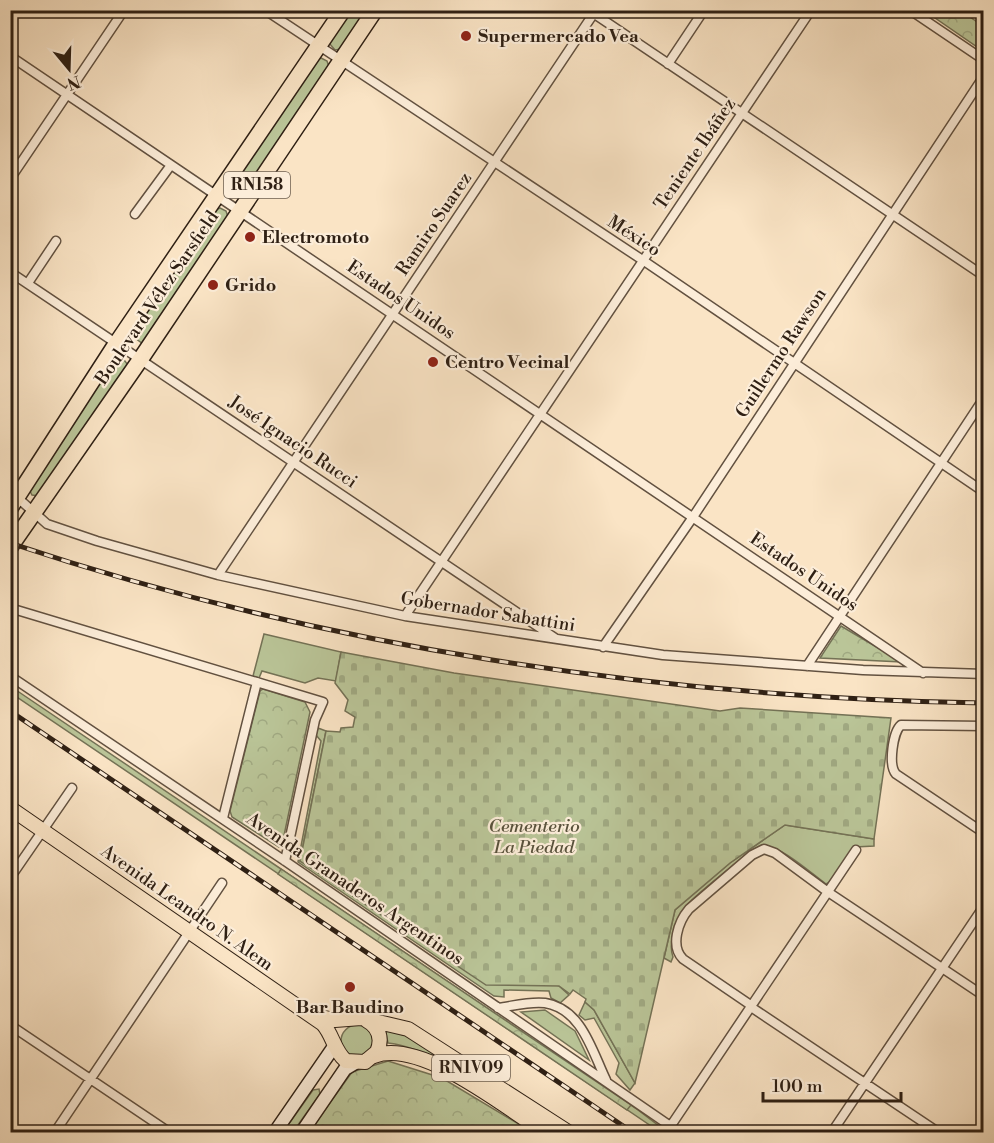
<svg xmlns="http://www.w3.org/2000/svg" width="994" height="1143" viewBox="0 0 994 1143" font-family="'Libre Bodoni',serif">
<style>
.grass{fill:#bac598;stroke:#747256;stroke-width:1.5}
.forest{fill:url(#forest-crowns);stroke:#747256;stroke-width:1.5}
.cemetery{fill:url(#cemetery-stones);stroke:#747256;stroke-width:1.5}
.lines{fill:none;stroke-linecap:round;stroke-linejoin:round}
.street-casing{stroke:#625140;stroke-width:11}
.secondary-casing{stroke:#2f2014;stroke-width:15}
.primary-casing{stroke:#2f2014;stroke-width:16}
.highway-casing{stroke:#2f2014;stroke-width:18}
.street{stroke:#fcedd9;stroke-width:8}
.secondary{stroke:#fcedd9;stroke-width:12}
.primary{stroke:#fae4c5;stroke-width:14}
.highway{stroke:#fae4c5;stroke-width:15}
.rail-casing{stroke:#2f2014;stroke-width:5}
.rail{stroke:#fcedd9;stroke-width:3;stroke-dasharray:9;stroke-linecap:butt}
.poi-dot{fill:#8f2418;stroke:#fcedd9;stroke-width:2}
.labels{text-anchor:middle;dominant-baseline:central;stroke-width:4.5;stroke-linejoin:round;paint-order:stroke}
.shield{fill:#fcedd9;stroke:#6c5e4f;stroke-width:1.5}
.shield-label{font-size:16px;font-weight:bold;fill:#2f2014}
.poi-label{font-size:18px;font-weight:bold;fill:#2f2014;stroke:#fcedd9;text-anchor:start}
.street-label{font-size:18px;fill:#2f2014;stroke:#fcedd9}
.park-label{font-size:18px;font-style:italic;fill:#59523c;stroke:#fcedd9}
</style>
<defs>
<pattern id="forest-crowns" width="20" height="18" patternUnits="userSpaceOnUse" patternTransform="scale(1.5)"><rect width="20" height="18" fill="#bac598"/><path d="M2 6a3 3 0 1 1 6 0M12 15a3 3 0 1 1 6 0" fill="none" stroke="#a0a982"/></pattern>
<pattern id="cemetery-stones" width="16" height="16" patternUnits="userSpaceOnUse" patternTransform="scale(1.5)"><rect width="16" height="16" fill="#bac598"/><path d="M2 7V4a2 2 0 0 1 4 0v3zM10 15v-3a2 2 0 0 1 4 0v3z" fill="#a0a982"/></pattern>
</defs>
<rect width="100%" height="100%" fill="#fae4c5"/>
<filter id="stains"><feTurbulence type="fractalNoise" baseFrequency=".00333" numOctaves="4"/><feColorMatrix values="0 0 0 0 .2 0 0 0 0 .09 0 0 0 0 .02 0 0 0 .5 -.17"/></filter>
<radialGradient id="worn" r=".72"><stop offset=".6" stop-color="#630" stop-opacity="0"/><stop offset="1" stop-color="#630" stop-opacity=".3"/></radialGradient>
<path class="grass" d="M349 11H368L341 49 335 50 329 43Z
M321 58 327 61 329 67 242 197H233L230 189 317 60Z
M220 208 226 211 228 217 143 344 131 335 215 210Z
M118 358 124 360 128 365 39 496 32 495 29 489 114 361Z
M264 634 341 652 336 681 318 678 305 683 262 671 259 678 253 676Z
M10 686 638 1110 667 1132H660L11 693Z
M318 728 326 731 300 861 559 986 569 995 560 1003 551 998 549 991 504 990V997L494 996 298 862 321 741 316 735Z
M785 825 874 839V846L855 847 830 882 826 884C812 874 779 844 763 846 754 847 690 899 684 909 675 921 668 943 673 957L671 962 664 958 675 910 730 863Z
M585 1002 594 1010 635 1083 630 1090 616 1074 619 1063 594 1018 585 1020 579 1015Z
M545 1010 575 1031 589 1060 521 1012Z
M341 1041a16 16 0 1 1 32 0a16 16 0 1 1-32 0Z
M385 1029 413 1038 561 1132H553C509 1104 440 1049 388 1043Z
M319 1089 320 1094 293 1132H283L313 1090Z"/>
<path class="forest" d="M925 11H961L983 26V51Z
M841 626 902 662 820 658Z
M263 689 305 702 310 712 282 845 279 847 232 817 230 811 260 691Z
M281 869 631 1105 627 1110 278 874Z
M388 1061 442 1078 532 1132H309L352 1072Z"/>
<path class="cemetery" d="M341 652 454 673 720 711 740 708 891 718 874 839 785 825 730 863 675 910 635 1083 594 1010 585 1002 586 999 573 990 570 994 559 986 486 985 300 861 326 731 340 732 341 728 353 727 355 717 345 711 348 700 335 683Z"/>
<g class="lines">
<g class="street-casing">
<path id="street" d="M265 10 644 261 984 492
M910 10 984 60
M979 10 984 13
M590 11 984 276
M10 56 923 673
M668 64 704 10
M10 179 124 10
M135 214 171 165
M10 272 555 638
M28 283 56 241
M10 491 47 524 97 541 218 575 405 616 663 655 863 670 984 674
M218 575 596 10
M10 608 323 702 315 720 285 861
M405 616 811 10
M603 647 693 517 984 76
M807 666 984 398
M10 676 285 861 679 1132
M984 726 901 725C893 732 888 765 896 774L984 833
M223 818 257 682
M10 878 72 788
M752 1006 683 959C670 946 678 922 689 909L752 855 764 849 775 853 828 892 984 996
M751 1007 938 1132
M498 1008C513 1006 530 1001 545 1003 582 1009 592 1051 606 1080
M10 1025 169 1132
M670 1127 856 850
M55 1132 222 883
M832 1132 984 906"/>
</g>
<g class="secondary-casing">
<path id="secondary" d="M275 1132 335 1045
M302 1132 345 1069 355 1063"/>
</g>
<g class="primary-casing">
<path id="primary" d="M10 808 323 1024C333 1035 334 1051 346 1061L365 1062 377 1052C383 1038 379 1027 366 1020
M314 1016 335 1020 361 1018 408 1029 568 1132
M374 1056C420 1038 505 1107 544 1132"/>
</g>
<g class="highway-casing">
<path id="highway" d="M10 508 116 344 343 10
M10 547 140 360 375 10"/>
</g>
<use href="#street" class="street"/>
<use href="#secondary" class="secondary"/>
<use href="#primary" class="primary"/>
<use href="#highway" class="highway"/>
<g class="rail-casing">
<path id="rail" d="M10 543C318 646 659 698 984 703
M10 711 632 1132"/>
</g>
<use href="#rail" class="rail"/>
</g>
<g class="poi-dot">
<circle cx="466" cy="36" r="6"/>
<circle cx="250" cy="237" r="6"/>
<circle cx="213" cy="285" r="6"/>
<circle cx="433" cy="362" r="6"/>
<circle cx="350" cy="987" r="6"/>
</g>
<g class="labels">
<g class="shield">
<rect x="224" y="172" width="66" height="26" rx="4.5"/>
<rect x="432" y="1055" width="78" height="26" rx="4.5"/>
</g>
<g class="shield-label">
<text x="257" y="185">RN158</text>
<text x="471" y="1068">RN1V09</text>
</g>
<g class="poi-label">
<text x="478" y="36">Supermercado Vea</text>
<text x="262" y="237">Electromoto</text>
<text x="225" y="285">Grido</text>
<text x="445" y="362">Centro Vecinal</text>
<text x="350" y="1007" text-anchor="middle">Bar Baudino</text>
</g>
<g class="street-label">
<text transform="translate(695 154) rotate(-56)">Teniente Ibáñez</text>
<text transform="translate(434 224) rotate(-56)">Ramiro Suarez</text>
<text transform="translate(634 236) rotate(33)">México</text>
<text transform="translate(157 298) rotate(-56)">Boulevard Vélez Sarsfield</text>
<text transform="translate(401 300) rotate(34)">Estados Unidos</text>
<text transform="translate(781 353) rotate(-57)">Guillermo Rawson</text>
<text transform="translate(293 442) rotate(34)">José Ignacio Rucci</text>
<text transform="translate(804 572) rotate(34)">Estados Unidos</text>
<text transform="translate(488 612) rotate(9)">Gobernador Sabattini</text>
<text transform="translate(355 889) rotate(34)">Avenida Granaderos Argentinos</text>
<text transform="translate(187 908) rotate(35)">Avenida Leandro N. Alem</text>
</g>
<g class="park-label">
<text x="534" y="826">Cementerio<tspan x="534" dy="21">La Piedad</tspan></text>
</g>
</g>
<rect width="994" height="1143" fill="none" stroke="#fae4c5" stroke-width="36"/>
<rect x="12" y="12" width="970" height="1119" fill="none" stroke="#2f2014" stroke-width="3"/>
<rect x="18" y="18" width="958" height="1107" fill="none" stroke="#2f2014" stroke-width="1.5"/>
<g transform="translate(69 69) rotate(161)" stroke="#fcedd9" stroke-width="4.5" paint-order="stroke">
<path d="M0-4.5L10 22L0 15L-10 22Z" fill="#2f2014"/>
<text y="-9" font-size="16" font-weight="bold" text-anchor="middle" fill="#2f2014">N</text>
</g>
<path d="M763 1092v9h138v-9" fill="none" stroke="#2f2014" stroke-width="3"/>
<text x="772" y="1092" font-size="18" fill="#2f2014" stroke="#fcedd9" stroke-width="4.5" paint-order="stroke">100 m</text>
<rect width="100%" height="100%" filter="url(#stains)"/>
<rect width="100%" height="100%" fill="url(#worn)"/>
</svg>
